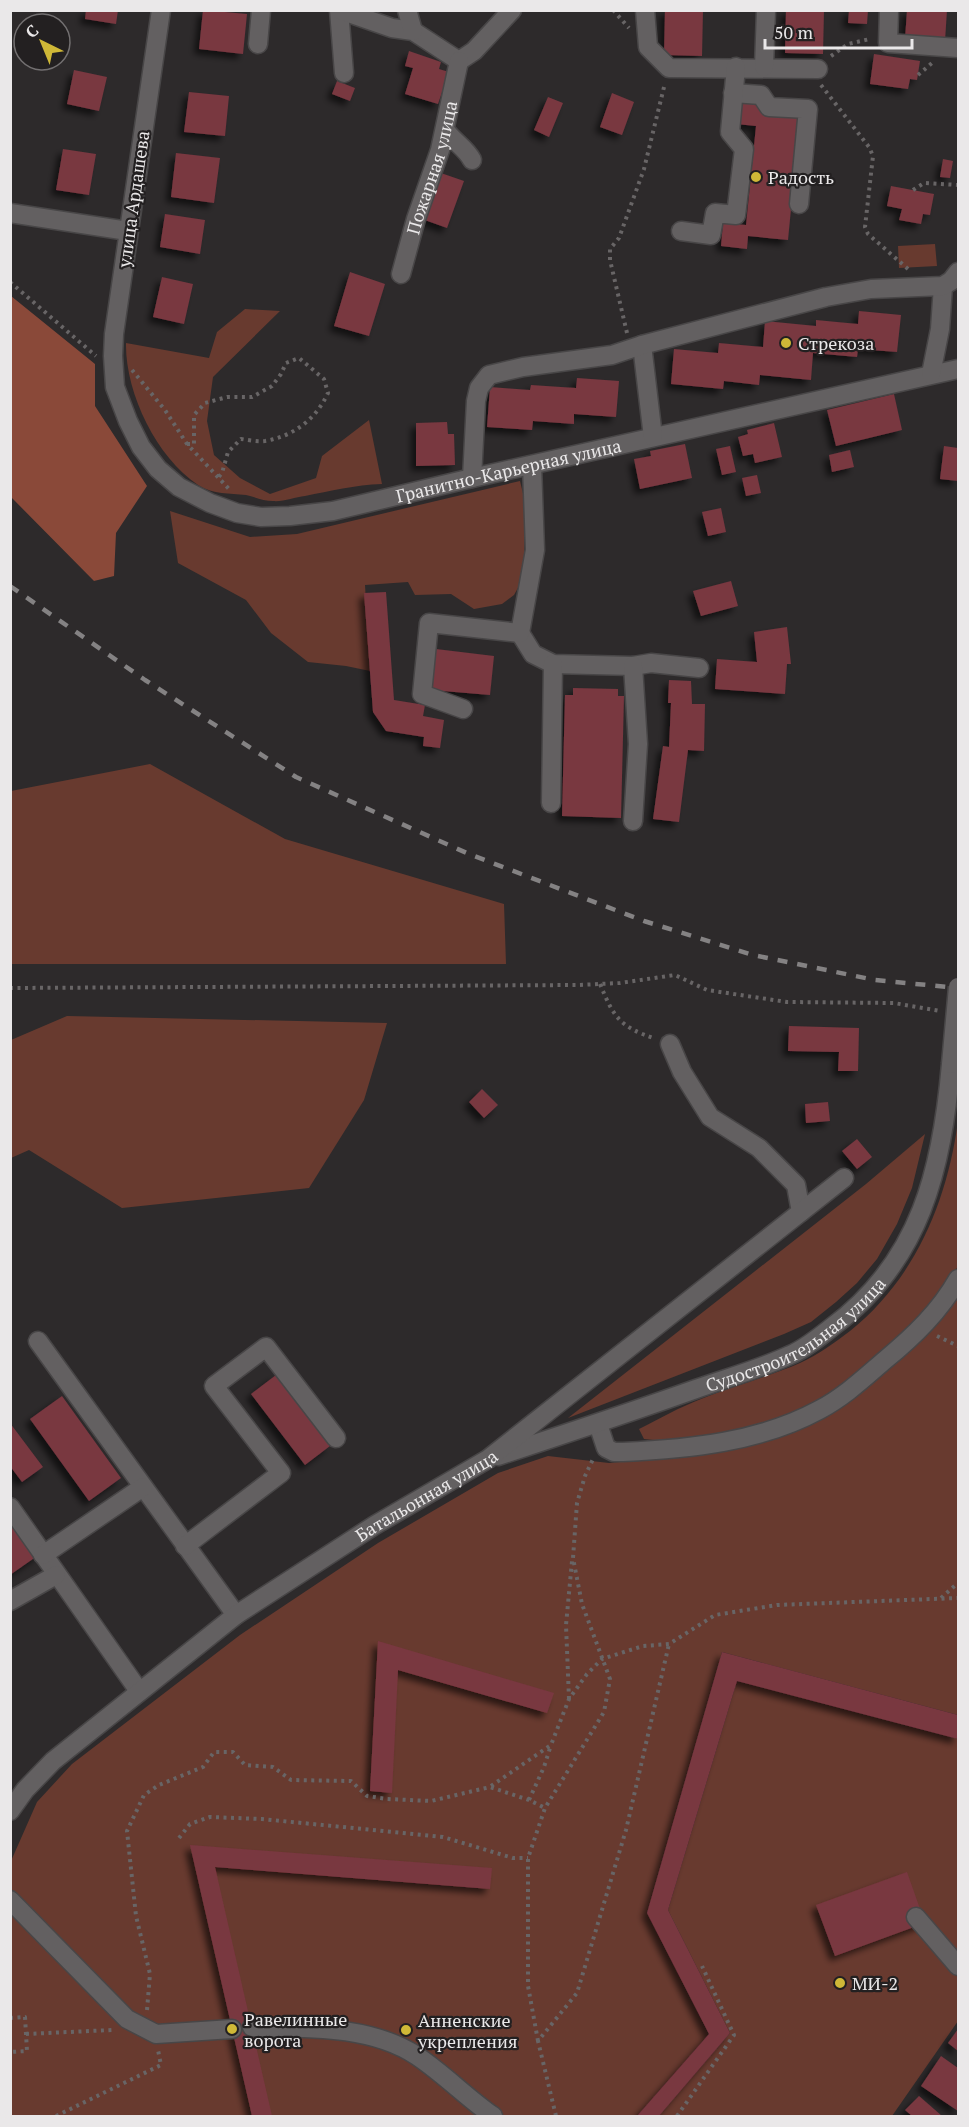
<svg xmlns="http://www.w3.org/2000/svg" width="969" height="2127" viewBox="0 0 969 2127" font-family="'PT Serif',serif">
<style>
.green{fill:#683a2f}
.forest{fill:#8a4939}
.building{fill:#793740;filter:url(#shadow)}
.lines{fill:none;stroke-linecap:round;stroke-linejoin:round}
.minor-casing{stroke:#484647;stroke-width:21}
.path{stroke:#686566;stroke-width:4;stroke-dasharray:3 4.5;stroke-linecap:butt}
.minor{stroke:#636061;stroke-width:18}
.rail{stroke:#848283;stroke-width:4.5;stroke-dasharray:10 10;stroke-linecap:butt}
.minor-bridge-casing{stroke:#484647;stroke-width:21;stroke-linecap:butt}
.minor-bridge{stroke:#636061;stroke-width:18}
.poi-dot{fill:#cfb837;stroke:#232021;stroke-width:2}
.labels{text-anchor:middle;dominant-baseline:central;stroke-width:4.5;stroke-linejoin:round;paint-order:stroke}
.street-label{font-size:18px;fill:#eae8e9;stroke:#232021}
.poi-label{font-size:18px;fill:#eae8e9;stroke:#232021;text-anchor:start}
</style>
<defs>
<filter id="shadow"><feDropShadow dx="-5" dy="5" stdDeviation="3" flood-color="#0009"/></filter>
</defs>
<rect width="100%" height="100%" fill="#2d2a2b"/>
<path class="green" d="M935 244 937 266 899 268 898 246Z
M245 309 280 311 213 377 207 421 214 455 240 478 270 494 316 478 322 456 369 420 382 484C355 485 330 491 305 496 295 497 283 502 273 501 264 501 255 497 246 495 229 493 214 495 198 485 156 457 125 392 126 343L209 358 217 332Z
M520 481 525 502 524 577 514 595 502 604 474 609 451 594 415 595 408 582 365 585 370 671 346 666 308 662 271 633 246 600 178 563 170 511 250 537 297 534Z
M150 764 285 839 504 904 506 964H11V791Z
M67 1016 387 1023 364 1100 309 1188 122 1208 29 1150 11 1158V1040Z
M958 1121V1266L944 1290 922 1318 847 1383 811 1406 785 1418 746 1429 673 1442 644 1439 639 1429C659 1419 680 1407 701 1399 733 1386 768 1377 800 1363 818 1355 834 1343 850 1331 915 1279 947 1202 958 1121Z
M925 1134 912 1188 897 1224 877 1259 857 1283 836 1302 811 1322 784 1334 568 1418 866 1184Z
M958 1288V1715L722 1652 647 1913 709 2034 637 2116H11V1861L37 1802 72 1764 240 1635 378 1543 498 1473 548 1456 609 1463 686 1456 802 1426Z
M737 1681 958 1739V2021L892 2116H659L730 2033 668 1910Z"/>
<path class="forest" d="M11 296 95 364V406L147 486 116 533 114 576 94 581 11 497Z"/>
<path class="building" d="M86 10H118L116 24 85 19Z
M203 10 247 14 243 54 199 49Z
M665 10H703L702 56 664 55Z
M786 10H824L823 54 785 53Z
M849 10H868L867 24 848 23Z
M907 10H947L945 41 905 39Z
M409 51 441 62 439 69 449 72 438 104 405 94 413 68 405 66Z
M874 54 920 61 917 80 910 79 908 89 870 84Z
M74 70 107 77 99 111 67 104Z
M337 81 355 88 350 101 332 94Z
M189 92 229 96 225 136 184 132Z
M612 93 634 102 622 135 600 127Z
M548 97 563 103 549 137 534 130Z
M739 103 762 105V112L800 116 788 240 748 236 747 249 721 246 723 223 746 225 756 126 736 124Z
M63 149 96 154 89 195 56 190Z
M176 153 220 158 214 203 171 197Z
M943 159 953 161 950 178 940 177Z
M438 172 464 181 447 228 422 219Z
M891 186 934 194 930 215 923 214 921 224 899 220 902 209 887 206Z
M165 214 205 220 200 254 160 247Z
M350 272 385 284 369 336 334 326Z
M162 277 193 284 184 324 153 317Z
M859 311 901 315 897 352 858 349 857 357 813 353 811 380 760 375 759 385 724 381 723 389 671 384 674 349 718 353 719 343 763 347 765 321 816 326V320L858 324Z
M577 378 619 381 616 417 574 414V424L533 421 532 430 487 427 490 387 530 390 531 385 576 388Z
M894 394 902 430 836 446 827 410Z
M447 422 448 434H454L455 465 416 466V423Z
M774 423 782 457 755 463 753 454 743 456 738 437 748 434 747 430Z
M685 444 692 478 640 489 634 459 651 456 650 451Z
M730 446 736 472 722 475 716 449Z
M944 446 958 448V481L940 479Z
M850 450 854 467 832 472 829 455Z
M757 475 761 493 746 496 742 478Z
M721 508 726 532 708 536 702 512Z
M731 581 738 606 701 616 693 591Z
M386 592 394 700 425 705 423 716 444 720 440 748 423 746 424 737 386 731 373 712 364 593Z
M787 627 791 664H787L785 694 715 689 717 659 757 662 754 632Z
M436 649 494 656 490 695 431 690Z
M669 680 691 681 692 704H705L704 751 688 750 679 822 653 819 663 746 669 747 671 703H668Z
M573 688 618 689V696H624L621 818 562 816 565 695H573Z
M789 1026 859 1028 858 1071H838L839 1052 788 1051Z
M482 1089 498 1105 484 1118 469 1102Z
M828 1102 830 1121 806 1123 805 1104Z
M857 1139 872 1157 857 1169 842 1151Z
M276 1375 330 1446 305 1465 251 1394Z
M62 1396 121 1478 89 1501 30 1419Z
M10 1423 43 1467 22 1482 10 1466Z
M18 1523 40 1554 10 1575V1528Z
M378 1641 554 1693 547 1713 398 1670 392 1793 370 1791Z
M722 1652 958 1715V1739L737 1681 668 1910 730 2033 659 2116H637L709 2034 647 1913Z
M190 1845 492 1868 490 1889 215 1867 272 2116H252Z
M907 1872 925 1923 835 1956 816 1905Z
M958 2029V2051L948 2043Z
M941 2056 958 2068V2111L921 2086Z
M919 2096 942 2116H912L905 2110Z"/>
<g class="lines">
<g class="minor-casing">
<g id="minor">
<path id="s1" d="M161 10 114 334 113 356 115 387 128 421 141 447 158 469 179 487 210 503 237 513 261 517 290 516 333 511 472 478 958 369"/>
<path d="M339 10 344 73"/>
<path d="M340 10 392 28 413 31 459 61"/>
<path d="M407 10 413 31"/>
<path d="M645 10 648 47 669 68 818 69"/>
<path d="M889 10 888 43 958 48"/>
<path d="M258 44 261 10"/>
<path d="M459 61 474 51 512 10"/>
<path d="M764 67 766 10"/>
<path d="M733 93 761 95 769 107 808 109 799 204"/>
<path d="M446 131C454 142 466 148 472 160"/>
<path d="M10 213 128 231"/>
<path d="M681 231 711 235 715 213 736 215 744 149 730 132 736 67"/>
<path id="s2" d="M401 274 416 219 440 150 459 61"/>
<path d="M642 345 653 437"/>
<path d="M931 374 940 329 943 286"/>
<path d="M472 478 476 401 479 388 489 375 523 367 612 355 642 345 826 297 871 289 943 286 951 281 958 272"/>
<path d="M520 633 533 654 553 664 633 666 651 663 699 668"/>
<path d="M633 666 638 744 633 821"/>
<path d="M463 709 422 694 429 623 520 633 535 550 532 465"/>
<path d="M551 803 553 664"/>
<path d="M670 1044 682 1072 710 1117 759 1148 796 1185 801 1212"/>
<path d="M38 1341 236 1615"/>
<path d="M598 1424 606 1448 614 1452H623C689 1449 760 1442 819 1410 844 1397 864 1378 885 1360 914 1336 940 1311 958 1279"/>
<path id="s3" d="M498 1456C565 1434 631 1412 696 1389 727 1378 760 1369 790 1355 805 1349 819 1337 832 1327 921 1261 942 1169 951 1064"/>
<path d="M10 1507 139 1691"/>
<path d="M185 1546 281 1473 214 1386 266 1347 336 1438"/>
<path d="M43 1555 143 1487"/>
<path d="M10 1601 56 1575"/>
<path id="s4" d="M10 1811 25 1790 53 1761 236 1615 375 1525 488 1459 844 1178"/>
<path d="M10 1900 127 2019 156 2034 232 2029"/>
<path d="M916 1917 958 1966"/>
<path d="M252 2027C306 2028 370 2025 417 2056 444 2074 467 2098 493 2116"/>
</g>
</g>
<path class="path" d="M613 10 629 28
M831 56 848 44 870 39
M918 75 932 63
M821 85 869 147 873 156 865 227 868 234 908 269
M913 190 924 183 958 185
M10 282 96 356
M627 333 610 260V249L619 238 644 169 665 83
M132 370 165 410 187 444 229 489
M187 444H194V415L205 403 227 397H252L272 386 281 374 286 363 299 358 324 379 328 393C316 419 294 436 265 441 257 442 248 440 241 439L228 452 222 473 217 479
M600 984C614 1018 620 1027 656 1039
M10 988 579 985 620 983 675 975 707 990 787 1002 894 1003 940 1011
M937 1336 958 1346
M941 1598 958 1583
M569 1699 566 1625 572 1561
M491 1786 551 1745 569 1699 587 1674 602 1659 643 1646 669 1644 715 1615 777 1605 958 1598
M529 1800 544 1767 551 1745
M179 1838 190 1824 210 1817 262 1819 443 1837 513 1858H528
M147 2010 150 1974 136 1916 127 1831 144 1795 159 1785 203 1767 214 1752H233L245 1765 273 1767 291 1780 351 1781 367 1796 387 1799 431 1801 490 1787 529 1800 545 1808
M10 2018 25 2017 27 2051 10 2052
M26 2034 112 2030
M538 2041 528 1986V1858L545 1808 604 1712 610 1679 582 1604 573 1558 577 1503 585 1476 593 1459
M56 2116 161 2065 158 2050
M556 2116 538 2041 577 1993 626 1830 669 1644
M677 2116 734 2035 702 1966"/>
<use href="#minor" class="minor"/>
<path class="rail" d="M10 586 145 680 296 777 469 854 644 921 753 955 875 980 958 988"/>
<g class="minor-bridge-casing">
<path id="minor-bridge" d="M951 1064 958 987"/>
</g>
<use href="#minor-bridge" class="minor-bridge"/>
</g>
<g class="poi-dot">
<circle cx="756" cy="177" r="6"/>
<circle cx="786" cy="343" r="6"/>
<circle cx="840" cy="1983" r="6"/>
<circle cx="232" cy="2029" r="6"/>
<circle cx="406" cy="2030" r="6"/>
</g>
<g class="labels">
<g class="street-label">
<text stroke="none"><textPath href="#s2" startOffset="111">Пожарная улица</textPath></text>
<text transform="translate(133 199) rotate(-82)">улица Ардашева</text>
<text stroke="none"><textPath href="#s1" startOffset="842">Гранитно-Карьерная улица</textPath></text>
<text stroke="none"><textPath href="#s3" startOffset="324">Судостроительная улица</textPath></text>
<text stroke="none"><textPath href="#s4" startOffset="525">Батальонная улица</textPath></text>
</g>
<g class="poi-label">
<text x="768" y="177">Радость</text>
<text x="798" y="343">Стрекоза</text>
<text x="852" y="1983">МИ-2</text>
<text x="244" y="2019">Равелинные<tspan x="244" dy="21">ворота</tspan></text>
<text x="418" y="2020">Анненские<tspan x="418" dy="21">укрепления</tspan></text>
</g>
</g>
<rect width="969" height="2127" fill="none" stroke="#eae8e9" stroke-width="24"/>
<g transform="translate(42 42) rotate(317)"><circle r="28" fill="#232021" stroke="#737071" stroke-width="1.5"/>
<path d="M0-4.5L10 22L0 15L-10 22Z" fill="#cfb837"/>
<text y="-9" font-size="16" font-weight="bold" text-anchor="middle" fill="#eae8e9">С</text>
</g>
<path d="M765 39v9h147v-9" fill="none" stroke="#eae8e9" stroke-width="3"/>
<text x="774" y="39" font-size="18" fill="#eae8e9" stroke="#232021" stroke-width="4.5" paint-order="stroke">50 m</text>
</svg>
